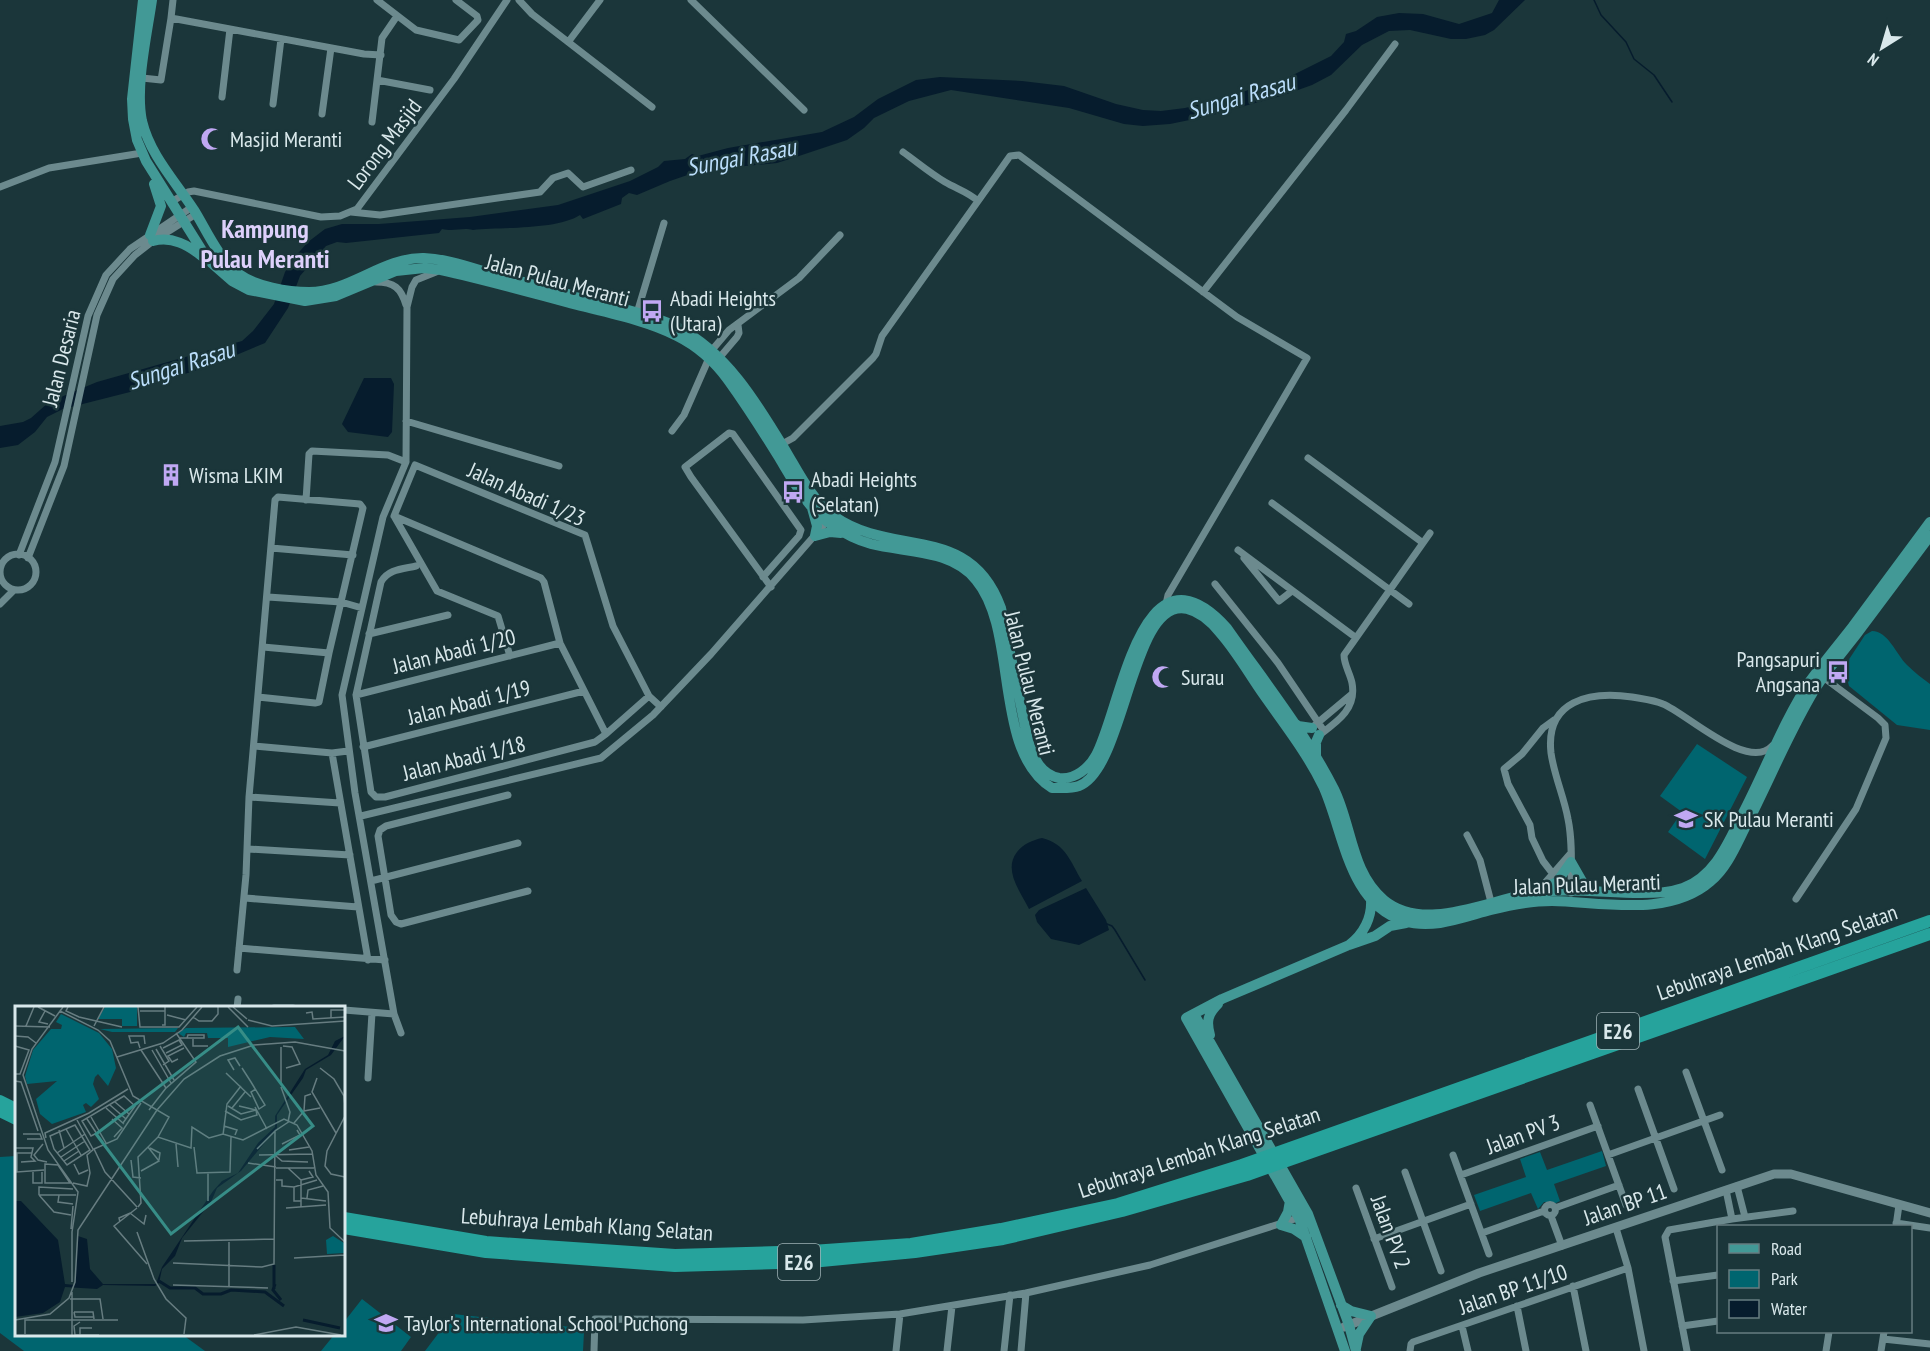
<svg xmlns="http://www.w3.org/2000/svg" width="1930" height="1351" viewBox="0 0 1930 1351" font-family="'PT Sans Narrow',sans-serif">
<style>
.green{fill:#00656f}
.water{fill:#061c2d}
.lines{fill:none;stroke-linecap:round;stroke-linejoin:round}
.stream{stroke:#061c2d;stroke-width:1.5}
.street{stroke:#6c8a8e;stroke-width:7}
.secondary{stroke:#6c8a8e;stroke-width:9}
.primary{stroke:#429996;stroke-width:10}
.highway{stroke:#26a39c;stroke-width:12}
.labels{text-anchor:middle;dominant-baseline:central;stroke-width:5;stroke-linejoin:round;paint-order:stroke}
.shield{fill:#1b363a;stroke:#a0b3b6;stroke-width:1.5}
.shield-label{font-size:21px;font-weight:bold;fill:#d9e8eb}
.poi-label{font-size:22px;fill:#d9e8eb;stroke:#1b363a;text-anchor:start}
.street-label{font-size:22px;fill:#d9e8eb;stroke:#1b363a}
.water-label{font-size:24px;font-style:italic;fill:#bbdefb;stroke:#1b363a}
.quarter-label{font-size:26px;font-weight:bold;fill:#ddd0fb;stroke:#1b363a}
.inset-river{fill:none;stroke:#061c2d;stroke-width:3}
.inset-road{fill:none;stroke:#677d81;stroke-width:1.5}
.view{fill:#378d87;fill-opacity:0.15;stroke:#378d87;stroke-width:3}
.inset-edge{fill:none;stroke:#d9e8eb;stroke-width:3}
</style>
<rect width="100%" height="100%" fill="#1b363a"/>
<path class="green" d="M1872 631C1888 631 1896 654 1907 665 1914 672 1922 678 1930 684V730L1897 725 1849 686 1844 667 1865 635Z
M1697 744 1747 777 1705 859 1668 832 1682 812 1660 796Z
M1602 1151 1606 1166 1554 1184 1560 1201 1556 1203 1544 1202 1538 1209 1531 1193 1480 1211 1474 1195 1526 1177 1520 1159 1540 1152 1547 1170Z
M16 1156V1334L183 1335 205 1351H24L0 1333V1157Z
M362 1299 411 1337 401 1351H321L334 1335 344 1334V1322Z
M453 1314 580 1328 584 1332 583 1351H425Z"/>
<path class="water" d="M1499 0H1525L1494 30 1485 35 1466 39H1451L1410 30 1389 31 1362 45 1331 75 1312 85 1284 95 1209 116 1170 124 1143 126 1124 124 1069 108 951 90 909 101 874 118 864 128 847 140 799 156 777 163 702 170 670 181 637 195 629 193 622 198 621 204 583 219 580 215C557 230 501 227 473 230 462 227 455 232 442 229L439 233 346 243 337 242 326 246 300 276 288 308 265 343 215 364 130 392 63 409 47 417 35 432 18 445 0 448V426L23 422 31 418 49 402 97 382 242 341 253 331 274 304 285 272 293 259 308 242 325 229 342 224H379L470 217 558 205 630 181 658 167 664 161 685 159 692 154 698 156 728 148 822 132 854 117 878 99 916 80 940 77 1022 81 1064 86 1116 104 1143 110 1161 111 1185 108 1233 96 1258 86 1277 83 1331 56 1344 42 1346 34 1356 31 1377 17 1399 13 1423 14 1459 24 1492 13Z
M364 378H391L394 384 392 432 388 437 348 432 342 424Z
M1042 838C1066 844 1070 861 1082 881L1029 909C1020 891 1003 870 1017 852 1023 844 1033 840 1042 838Z
M1086 888 1106 920 1109 930 1079 945 1051 939 1037 922 1035 915 1039 910Z"/>
<g class="lines">
<path class="stream" d="M1594 0 1601 15 1626 42 1634 59 1654 75 1672 102
M1107 924 1112 926 1115 930 1145 980"/>
<path class="street" d="M377 0 416 30 459 40 478 20 477 16 456 0
M519 0 532 14 652 107
M691 0 804 110
M171 18 173 0
M569 41 600 0
M142 78 161 80 171 18 364 54 381 55
M377 80 430 90
M222 97 230 29
M273 104 281 39
M322 114 331 48
M372 122 382 38 397 16
M903 152C917 162 930 173 945 182 957 189 968 192 978 201
M0 187 49 168 142 153
M171 202 188 192 194 191 321 217 340 216 357 209 454 79 507 0
M351 212 380 215 540 192 553 178 568 173 583 187 631 170
M376 282C394 282 401 288 406 305
M1203 292 1346 110 1395 44
M637 313 664 223
M712 350 729 330 799 278 840 235
M720 357 737 337 739 333 738 325
M406 421 559 466
M672 431 684 415 709 358
M782 444 793 438 873 358 876 354 882 336 998 173 1010 156 1019 155 1237 317 1307 358 1168 595 1166 604
M1308 458 1423 543
M306 500 309 454 312 451 388 455 406 462
M1272 503 1409 604
M394 516 541 578 544 582 560 643 606 734
M271 548 353 555
M1238 550 1355 637
M0 572a18 18 0 1 1 36 0a18 18 0 1 1-36 0Z
M19 555 55 462 88 316 106 275 130 249 192 207
M28 558 64 466 97 315 113 279 135 255 153 241 196 214
M1244 558 1279 601 1292 591
M416 566C403 569 388 569 381 582L356 695 371 792 376 797H385L595 742 606 734 649 696
M763 577 799 536 801 530 733 434 729 433 685 467 691 477 771 587
M1215 584 1278 663 1324 731
M268 597 341 602 362 608
M0 604 14 590
M369 634 448 615
M263 647 329 653
M510 656 498 616 437 591 394 516 415 465 585 535 613 626 649 696 661 707
M356 695 560 643
M1315 725 1352 694
M1318 736C1337 722 1357 709 1352 683 1350 673 1344 665 1344 655L1430 533
M254 746 332 753 348 751
M363 747 584 691
M332 753 368 960
M508 795 386 826 380 830 378 836 391 915 396 922 401 924 528 891
M249 797 340 803
M361 816 601 758 653 715 711 654 829 519
M1467 835 1480 860 1491 902
M248 849 350 855
M1553 874 1543 861 1532 838 1530 825 1508 784 1504 769 1522 754 1543 728 1554 720
M371 881 518 843
M1543 885 1570 854
M1571 893C1571 869 1573 843 1568 819 1564 797 1554 775 1551 753 1545 700 1590 691 1632 697 1643 699 1654 700 1663 704 1686 713 1748 772 1772 746
M245 898 358 907
M1796 899 1856 809 1886 738 1885 725 1878 718 1823 677
M239 948 385 960
M237 970 246 875 249 797 275 500 278 497 360 504 363 508 329 653 319 702 315 703 258 697
M237 1008 238 999
M274 1008H293
M344 1010 394 1014
M401 1033 394 1014 355 793 342 695 383 517 406 462 407 307 412 287 416 280 436 272
M1686 1072 1722 1170
M368 1078 372 1013
M1638 1089 1674 1189
M1590 1105 1626 1205
M1453 1155 1489 1254
M1608 1155 1720 1115
M1405 1172 1441 1271
M1461 1175 1598 1126
M1737 1186 1745 1217
M1356 1188 1392 1287
M1726 1190 1732 1219
M1544.5 1210a5.5 5.5 0 1 1 11 0a5.5 5.5 0 1 1-11 0Z
M1555 1208 1619 1185
M1551 1216 1562 1246
M1896 1223 1930 1228
M1896 1226 1899 1205
M1616 1228 1628 1268 1644 1351
M1482 1233 1544 1211
M1374 1239 1471 1204
M1673 1281 1718 1275
M1573 1286 1586 1351
M1026 1293 1150 1265 1301 1217
M1517 1306 1526 1351
M1462 1326 1468 1351
M1682 1326 1718 1321
M1883 1339 1930 1344
M594 1351 595 1319 803 1320 900 1314 1026 1293 1021 1351
M896 1351 900 1314
M947 1351 952 1306
M1004 1351 1010 1295
M1410 1351 1411 1344 1413 1342 1628 1268
M1687 1351 1665 1237 1669 1230 1732 1219 1793 1211
M1826 1351 1829 1332
M1881 1351 1884 1332"/>
<path class="secondary" d="M1344 1327 1479 1273 1774 1174H1791L1930 1213"/>
<path class="primary" d="M143 0 132 99 133 119 137 140 146 161 208 260 232 281 249 290 305 301 336 296 396 271 424 268 441 270C487 280 532 293 577 305 609 313 648 321 677 336 697 346 715 362 728 380 746 405 762 430 778 456 792 479 807 508 830 524 843 533 856 540 871 544 906 553 951 549 976 580 1019 631 992 751 1052 788 1061 788 1071 789 1079 786 1126 768 1131 596 1187 609 1200 612 1212 623 1220 633 1236 651 1249 674 1263 694 1284 724 1307 753 1323 786 1344 832 1348 904 1404 921 1433 930 1464 917 1491 910 1511 905 1531 901 1552 901 1602 902 1669 918 1711 881 1728 867 1737 843 1747 824 1770 779 1789 732 1815 689 1827 670 1842 653 1856 635 1881 602 1905 569 1930 536
M152 0C147 35 135 87 142 121 150 155 175 181 194 210 207 231 218 258 239 274 255 286 288 292 309 292 350 292 383 257 424 258 450 259 477 270 501 276 539 286 576 296 613 306 634 312 657 317 677 327 728 353 758 405 787 453 800 475 813 501 834 516 893 558 970 522 1001 608L1028 741C1034 758 1040 774 1059 778 1075 780 1089 768 1096 755 1122 707 1141 533 1227 628 1264 681 1305 732 1334 789 1352 825 1351 873 1384 900 1421 931 1480 904 1523 895 1560 886 1602 893 1640 893 1655 893 1669 893 1683 888 1715 876 1728 843 1742 815 1765 771 1783 722 1810 681 1824 662 1839 644 1853 626 1879 591 1904 557 1930 522
M150 235 161 206 154 184
M153 241C172 236 188 245 203 257
M812 508 817 526 815 536 830 532 841 533
M1293 722 1298 726 1312 728
M1316 755V742L1319 735
M1571 862 1583 883 1595 890
M1540 889 1557 882 1571 862
M1349 945C1364 934 1372 917 1371 900
M1194 1014 1308 1214 1349 1325 1356 1351
M1210 1035C1206 1021 1208 1014 1218 1004
M1290 1201 1288 1212 1281 1225 1294 1229 1306 1237
M1341 1305 1351 1311 1371 1316 1359 1334 1356 1348
M1345 1351 1299 1218 1186 1018 1222 999 1349 945 1375 936 1390 926 1406 923"/>
<path class="highway" d="M0 1101 16 1109
M0 1111 16 1119
M344 1218 486 1242 675 1255 812 1251 911 1244 1001 1229 1118 1204 1242 1165 1930 921
M344 1228 486 1252 675 1266 811 1262 915 1252 1003 1239 1122 1211 1247 1175 1930 934"/>
</g>
<defs>
<g id="mosque-bare" transform="scale(1.8)"><path d="M3.5-4.9A6 6 0 1 0 3.5 4.9A5 5 0 1 1 3.5-4.9Z" fill="#c0a8f3" stroke="#1b363a" stroke-width="2.5" paint-order="stroke"/></g>
<g id="bus-bare" transform="scale(1.8)"><path d="M-5-6H5V4H4V6H2V4H-2V6H-4V4H-5ZM-3.5-4V0h7V-4ZM-3.5 1.2v1.5H-2V1.2ZM2 1.2v1.5H3.5V1.2Z" fill="#c0a8f3" stroke="#1b363a" stroke-width="2.5" paint-order="stroke"/></g>
<g id="building-bare" transform="scale(1.8)"><path d="M-4-6H4V6H1V3H-1V6H-4ZM-2.5-4.3h1.7v1.8h-1.7ZM.8-4.3h1.7v1.8H.8ZM-2.5-1h1.7V.8h-1.7ZM.8-1h1.7V.8H.8Z" fill="#c0a8f3" stroke="#1b363a" stroke-width="2.5" paint-order="stroke"/></g>
<g id="school-bare" transform="scale(1.8)"><path d="M0-5L7-2L0 1L-7-2ZM-4 1L0 2.5L4 1V4Q0 6-4 4Z" fill="#c0a8f3" stroke="#1b363a" stroke-width="2.5" paint-order="stroke"/></g>
</defs>
<g fill-rule="evenodd">
<use href="#mosque-bare" x="212" y="139"/>
<use href="#bus-bare" x="652" y="311"/>
<use href="#building-bare" x="171" y="475"/>
<use href="#bus-bare" x="793" y="492"/>
<use href="#bus-bare" x="1838" y="672"/>
<use href="#mosque-bare" x="1163" y="677"/>
<use href="#school-bare" x="1686" y="819"/>
<use href="#school-bare" x="386" y="1323"/>
</g>
<g class="labels">
<g class="shield">
<rect x="1597" y="1013" width="42" height="36" rx="4.5"/>
<rect x="778" y="1244" width="42" height="36" rx="4.5"/>
</g>
<g class="shield-label">
<text x="1618" y="1031">E26</text>
<text x="799" y="1262">E26</text>
</g>
<g class="poi-label">
<text x="230" y="139">Masjid Meranti</text>
<text x="670" y="298">Abadi Heights<tspan x="670" dy="25">(Utara)</tspan></text>
<text x="189" y="475">Wisma LKIM</text>
<text x="811" y="479">Abadi Heights<tspan x="811" dy="25">(Selatan)</tspan></text>
<text x="1820" y="659" text-anchor="end">Pangsapuri<tspan x="1820" dy="25">Angsana</tspan></text>
<text x="1181" y="677">Surau</text>
<text x="1704" y="819">SK Pulau Meranti</text>
<text x="404" y="1323">Taylor's International School Puchong</text>
</g>
<g class="street-label">
<text transform="translate(384 144) rotate(-53)">Lorong Masjid</text>
<text transform="translate(558 280) rotate(15)">Jalan Pulau Meranti</text>
<text transform="translate(61 358) rotate(-76)">Jalan Desaria</text>
<text transform="translate(527 494) rotate(24)">Jalan Abadi 1/23</text>
<text transform="translate(454 651) rotate(-14)">Jalan Abadi 1/20</text>
<text transform="translate(1030 683) rotate(76)">Jalan Pulau Meranti</text>
<text transform="translate(469 702) rotate(-14)">Jalan Abadi 1/19</text>
<text transform="translate(464 758) rotate(-14)">Jalan Abadi 1/18</text>
<text transform="translate(1587 884) rotate(-2)">Jalan Pulau Meranti</text>
<text transform="translate(1777 952) rotate(-19)">Lebuhraya Lembah Klang Selatan</text>
<text transform="translate(1523 1134) rotate(-20)">Jalan PV 3</text>
<text transform="translate(1199 1152) rotate(-18)">Lebuhraya Lembah Klang Selatan</text>
<text transform="translate(1625 1204) rotate(-19)">Jalan BP 11</text>
<text transform="translate(587 1224) rotate(4)">Lebuhraya Lembah Klang Selatan</text>
<text transform="translate(1391 1232) rotate(70)">Jalan PV 2</text>
<text transform="translate(1513 1289) rotate(-19)">Jalan BP 11/10</text>
</g>
<g class="water-label">
<text transform="translate(1241 96) rotate(-16)">Sungai Rasau</text>
<text transform="translate(741 157) rotate(-11)">Sungai Rasau</text>
<text transform="translate(181 365) rotate(-18)">Sungai Rasau</text>
</g>
<g class="quarter-label">
<text x="265" y="228">Kampung<tspan x="265" dy="30">Pulau Meranti</tspan></text>
</g>
</g>
<g transform="translate(15 1006)">
<rect width="330" height="330" fill="#1b363a"/>
<path d="M90 1H122V20H107V13H83ZM46 8 84 27 97 43 101 62 93 80 83 68 80 71 78 78 84 93 76 101 71 97 68 99 71 106 37 118 25 108 21 93 42 75 12 78 10 70 18 44 36 23H46L47 19 41 16ZM280 21 289 33 255 31 213 41V32H193L192 27H171L169 31 163 27 171 22ZM163 22 160 26H97L85 23ZM318 230 329 237V247L312 248 311 234Z" fill="#00656f"/>
<path d="M330 30 316 49 291 64 288 72 262 109V122L226 165 202 182 196 196 167 232 160 250 147 263 144 277 140 280 88 279 82 283 50 281 45 296 28 307 0 311V195H6L43 234 50 278 60 279 63 230 72 233 75 263 88 278H141L147 261 198 185 207 175 223 167 243 137 260 121V110L290 63 313 49 320 35Z" fill="#061c2d"/>
<path class="inset-river" d="M144 275 155 282H180L188 288H206L216 284 250 286 269 300M260 278 258 284 266 294M259 283V259M288 314 325 322"/>
<path class="inset-road" d="M23 1 40 10M48 1 17 43 8 69 33 144 63 186 57 226V276M53 1 51 5 64 11 107 21M123 1 125 21H164L182 1M213 1 233 21M218 1 232 13M30 5 24 16 33 18M45 5 83 24 95 35 118 90 154 111 143 131M125 5H150M291 7 297 6 298 13 330 11M152 9 171 14M178 11 184 15H197L203 8V1M316 12V4H330M233 14 257 20 330 15M147 19H150V1M0 20 35 21M11 20 19 1M79 20 89 1M0 30 13 31 21 37M165 32H189V29H173L172 32M178 33V40H193M0 40 14 44 5 68H0M145 40 154 55 148 59M268 40 277 41 285 58 271 62M266 41V78M125 42 123 36 116 37 114 30H129L130 38M148 42 164 34 167 39 151 47M141 43 159 74M126 44 151 82 181 56 161 27M137 44 156 77M102 51 148 37 167 24 187 1M163 53 157 56 153 50 169 42M227 62 236 76 250 99 244 103 236 86 241 83M305 62 319 73 329 90 330 100M219 64 213 54 220 52 225 60M211 67 236 91M302 72 297 86 321 127M0 75 6 76 23 125M266 81 275 106 273 116M100 96 114 108M95 99 111 113M213 100 226 108 241 104M240 101 252 123M91 102 109 118M217 102 230 86M134 104 151 82M210 105 226 114 242 109 241 104 224 100M289 105 290 90 296 88M330 110 312 145 310 160 316 168 330 171M76 111 91 137M72 113 88 137M97 113 107 122 99 131M62 114 78 143M279 117 289 105 305 102M60 119 75 144 52 159 39 143 35 130ZM209 120 222 124 220 129M51 123 66 149M44 124 49 142M8 128H25L27 133H12M80 128 76 130 67 115 109 90 120 100 108 117M208 129 212 98 226 80M31 132 30 127 74 107 113 83M28 138 19 149 23 154 32 156M161 138 163 161M267 138 285 129 282 124M179 141 182 167 215 166 216 131M1 142H18L16 151 20 155 6 156M135 142 145 147 144 154M79 143 102 133 126 97M242 143 261 124M274 144 294 141M17 147H2V166L29 164M42 147 70 128M244 149 297 148M261 150 267 155 293 156M46 151 70 135M116 154 118 171 126 172M49 155 64 145M233 157 261 161M30 158 43 159 55 177H30ZM59 158 64 168 73 164M261 162H299M273 162 286 174V201M126 165 144 155 133 141M18 166V177H27V166M261 174H267V180L279 181 302 174M286 174 298 171 294 165M58 177 72 180 75 167 72 149 79 143 90 166 122 201M279 181V195H286M24 189V181L58 183M24 189 39 206 56 209M24 189H61M44 189 43 196 58 198M286 192 311 195M292 192 293 184 308 180M193 195V166M123 201 126 197 123 151 143 131 176 142 177 121 194 132 208 128 228 134 269 113 282 119 297 145 301 169 313 186 315 222 330 236M122 202 99 220 132 258M271 202 311 199M105 216 104 212 115 207 129 218 131 209M56 223 58 200M122 226 139 273 151 293 171 312 169 328M169 235 259 233M330 238V264M279 252 330 249M158 257 247 261 259 258 260 125 275 115M158 279 253 282M214 280V236M55 293H85L88 313M59 306 60 311H78M59 306H78L79 313M0 314 35 308 54 292 60 276 63 224 142 104 169 73 205 50 239 39 280 36 330 45M65 316 59 320 60 329H84M10 328V314H103M57 329V286M65 329V322H77M239 329 281 321 326 329"/>
<path class="view" d="M223 21 298 120 156 228 81 128Z"/>
<rect width="330" height="330" class="inset-edge"/>
</g>
<rect x="1717" y="1225" width="195" height="108" fill="#1b363a" stroke="#677d81" stroke-width="1.5"/>
<rect x="1729" y="1244" width="30" height="9" fill="#429996" stroke="#677d81" stroke-width="1.5"/>
<text x="1771" y="1255" font-size="18" fill="#d9e8eb">Road</text>
<rect x="1729" y="1270" width="30" height="18" fill="#00656f" stroke="#677d81" stroke-width="1.5"/>
<text x="1771" y="1285" font-size="18" fill="#d9e8eb">Park</text>
<rect x="1729" y="1300" width="30" height="18" fill="#061c2d" stroke="#677d81" stroke-width="1.5"/>
<text x="1771" y="1315" font-size="18" fill="#d9e8eb">Water</text>
<g transform="translate(1882 48) rotate(217)" stroke="#1b363a" stroke-width="4.5" paint-order="stroke">
<path d="M0-4.5L10 22L0 15L-10 22Z" fill="#d9e8eb"/>
<text y="-9" font-size="16" font-weight="bold" text-anchor="middle" fill="#d9e8eb">N</text>
</g>
</svg>
